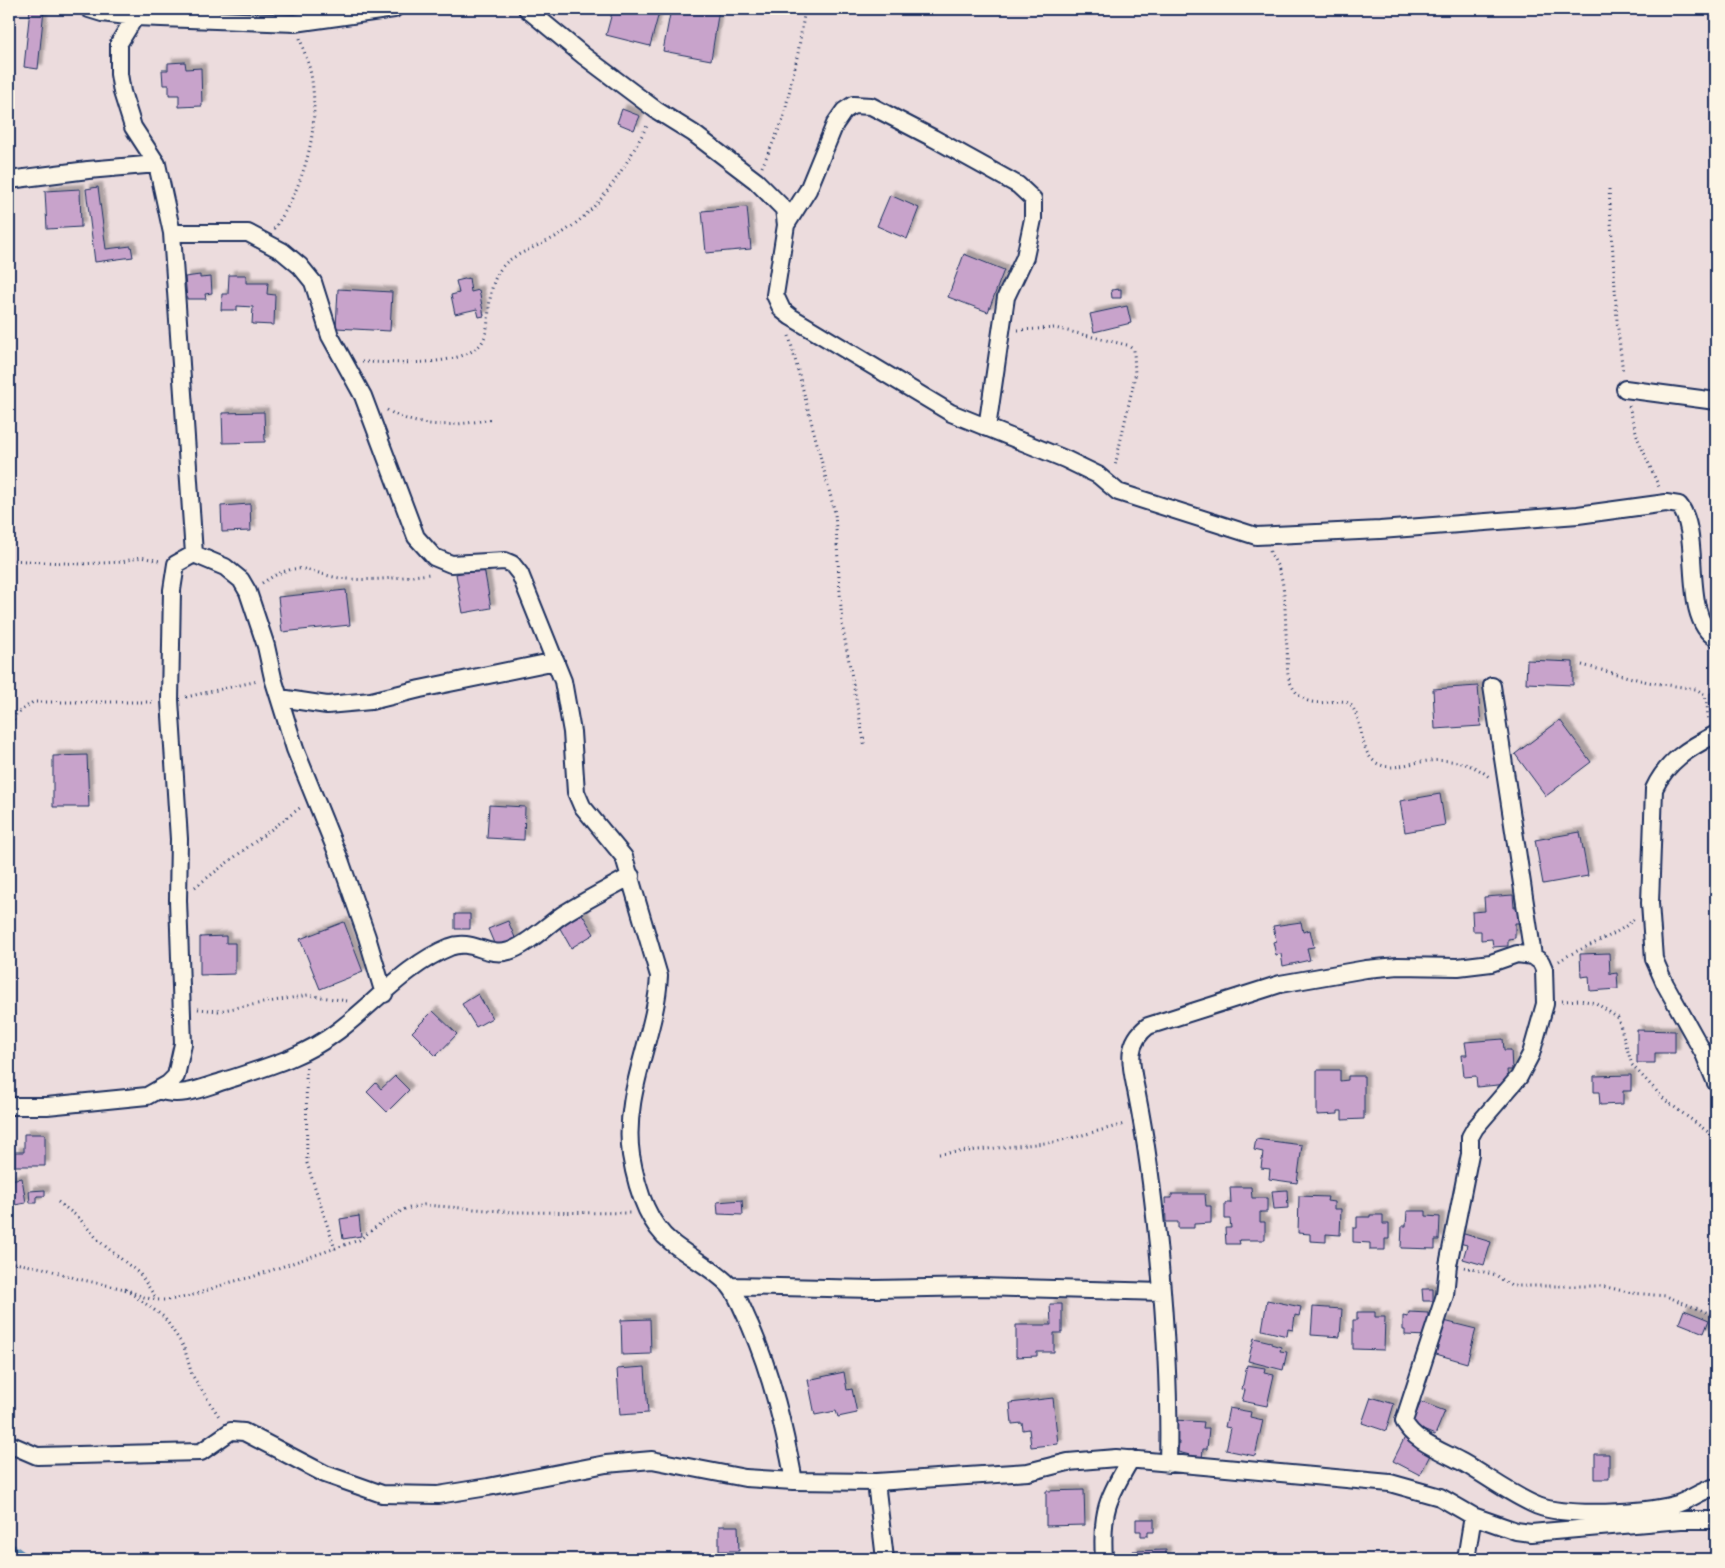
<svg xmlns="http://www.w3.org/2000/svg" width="1725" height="1568" viewBox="0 0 1725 1568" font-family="Mali,sans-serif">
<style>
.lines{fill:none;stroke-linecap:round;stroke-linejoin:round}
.stream{stroke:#6290b7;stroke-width:5.5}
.building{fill:#c8a3cb;stroke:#1b2f5e;filter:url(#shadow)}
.street-casing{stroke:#1b2f5e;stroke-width:20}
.path{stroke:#1b2f5e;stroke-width:3;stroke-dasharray:1 4;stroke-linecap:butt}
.street{stroke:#fcf5e5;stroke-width:16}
</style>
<defs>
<filter id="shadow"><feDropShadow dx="4.5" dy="-4.5" stdDeviation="1" flood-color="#0004"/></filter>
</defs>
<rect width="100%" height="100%" fill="#ecdcdd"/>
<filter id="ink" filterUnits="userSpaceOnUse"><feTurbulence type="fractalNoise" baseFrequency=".02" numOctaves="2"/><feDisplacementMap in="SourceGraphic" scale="10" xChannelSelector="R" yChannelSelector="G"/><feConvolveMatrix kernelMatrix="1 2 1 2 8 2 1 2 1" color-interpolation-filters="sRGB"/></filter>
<g filter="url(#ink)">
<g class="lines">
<path class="stream" d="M9 1544 30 1559"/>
</g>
<path class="building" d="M30 9H44L38 69 24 67Z
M613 9H660L650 46 606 35Z
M671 9H719L711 60 663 51Z
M185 62 186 69 201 68 202 106 179 107V95H169V85H163L162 70H168V63Z
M622 109 640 116 634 130 617 123Z
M98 187 106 249 131 246 133 257 95 262 86 189Z
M80 189 81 227 47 229 45 191Z
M890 195 919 208 907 239 877 226Z
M747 207 751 249 706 253 702 211Z
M964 254 1004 270 988 312 948 297Z
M200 275V278L211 277 212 293 205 294 206 299H187L185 277Z
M229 275H246V283H268L267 294 275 295 274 325 252 324 253 307 237 306V310H221L222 294H228Z
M469 278 471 292 479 290 484 316 479 317 477 309 455 314 451 295 459 293 456 281Z
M338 289 392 292 390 331 336 328Z
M1121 289V298H1112L1111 290Z
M1127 306 1131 323 1094 332 1090 314Z
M264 412 265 442 223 443 222 413Z
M250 504 251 531 222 532 221 506Z
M484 568 491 608 463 613 456 574Z
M346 590 350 625 282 632 278 597Z
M1527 660 1573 662V685L1526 683Z
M1478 686 1481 726 1435 729 1433 689Z
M1710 693H1716V718V712H1710Z
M1560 720 1591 762 1546 796 1515 754Z
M87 755 89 807H53V756Z
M1440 794 1445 825 1405 832 1400 801Z
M489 805 525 807 524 840 487 838Z
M1580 832 1588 876 1543 884 1535 840Z
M1513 895 1514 907 1523 906 1524 923H1515V938L1508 939V946L1493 947 1492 939 1481 940V931H1473L1472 912 1485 911 1484 897Z
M579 909 594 934 571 948 557 923Z
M455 914H470V929H455Z
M508 921 516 940 496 948 488 929Z
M344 922 363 972 320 989 300 939Z
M1301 922 1303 932 1310 930 1314 947 1307 948 1310 960 1283 966 1281 954 1276 955 1273 942 1276 941 1273 926Z
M226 936V943H235V974L200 975V937Z
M1609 953 1610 974 1617 973 1618 989 1590 991 1589 976 1581 977 1580 954Z
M478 994 492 1018 476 1027 462 1004Z
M433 1011 457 1034 436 1056 412 1032Z
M1637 1030 1675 1031V1053H1655V1063H1637Z
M1503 1039 1504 1050H1511L1512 1070H1507L1508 1084 1477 1087 1476 1076 1464 1077 1462 1055H1467L1465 1042Z
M1317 1070H1340V1081L1348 1080V1076H1364V1119L1342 1120V1111H1338V1114L1317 1115Z
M1631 1075V1091H1623V1104L1600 1105 1599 1092H1594V1076Z
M395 1076 409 1090 387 1112 367 1092 376 1083 381 1089Z
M24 1134H45V1166H15V1152H24Z
M1256 1139 1302 1145 1297 1183 1269 1179 1270 1169 1261 1168 1263 1152 1254 1150Z
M22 1178 26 1203 9 1206V1180Z
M1230 1187H1251L1252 1198H1267V1212H1260V1222H1265V1240H1239L1240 1244H1226L1225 1228H1231L1230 1219H1225V1203H1231Z
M45 1190V1196H37V1203H30L29 1191Z
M1287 1190 1288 1208 1274 1209 1272 1191Z
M1172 1194H1205L1206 1206H1211V1223L1194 1224V1228H1178V1222H1166L1165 1198H1172Z
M1299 1196 1328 1197 1327 1201 1334 1202V1209H1341L1340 1235 1326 1234V1242L1310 1241V1234L1298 1233Z
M742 1200 743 1215 718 1214 717 1202Z
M1407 1211H1426V1216L1440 1217 1439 1240H1435V1249L1401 1248 1402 1226H1406Z
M1370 1215H1383V1224H1389V1239H1385V1250H1370V1243L1353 1242V1228H1357V1217H1370Z
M359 1216 361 1236 343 1239 340 1219Z
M1461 1233 1491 1242 1484 1265 1463 1259 1467 1245 1459 1243Z
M1422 1289H1433V1301H1423Z
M1267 1300 1301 1307 1299 1316 1295 1315 1293 1330 1288 1329 1287 1336 1262 1330Z
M1050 1304H1062V1333H1054V1352H1037V1356L1016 1357V1325H1051Z
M1313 1307 1342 1309 1340 1337 1311 1335Z
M1684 1310 1709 1320 1704 1333 1679 1323Z
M1357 1312H1375V1317H1385L1384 1350 1353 1349V1320H1357Z
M1409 1312 1428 1313 1427 1336 1405 1335V1330H1403V1316L1408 1317Z
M650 1319 651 1354 622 1355 621 1320Z
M1444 1321 1476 1329 1467 1363 1436 1354Z
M1254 1338 1271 1342V1344L1281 1347 1280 1351 1287 1352 1283 1370 1248 1361Z
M1247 1365 1265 1368 1264 1373 1274 1375 1267 1406 1242 1401 1245 1390 1242 1389Z
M645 1367 648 1413 620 1415 617 1369Z
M844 1372 847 1390 852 1389 857 1413 838 1417 836 1411 815 1415 808 1380Z
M1371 1397 1394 1404 1386 1431 1362 1423Z
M1053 1398 1058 1444 1031 1447 1029 1429 1023 1430 1022 1423 1012 1424 1010 1403Z
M1421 1402 1445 1411 1435 1435 1411 1425Z
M1229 1408 1251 1412 1250 1417 1263 1420 1255 1456 1226 1450 1231 1428 1225 1427Z
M1175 1420 1204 1422 1203 1428H1209L1207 1449H1203L1202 1459 1190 1458V1455L1178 1452 1179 1442H1173Z
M1405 1437 1432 1451 1420 1475 1393 1461Z
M1595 1454H1609V1479H1595Z
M1084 1490 1085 1525 1046 1526V1491Z
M1136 1519H1154V1532H1148V1536H1141V1531H1136Z
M719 1526H738L739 1551H719Z
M1166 1550V1559H1133V1551Z"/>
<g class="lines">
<g class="street-casing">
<path id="street" d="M89 9 102 13 135 17 295 23 394 9
M527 9 584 56 656 110 693 133 756 181 784 209 786 225 775 295 782 310 791 317 951 413 1065 459 1098 475 1118 492 1256 536 1380 530 1578 515 1666 503 1679 505C1703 534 1680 617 1716 638
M9 180 88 170 157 164
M786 225 808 190 835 124 844 111 853 105 871 106 933 138 1018 185 1033 199V219L1025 257 1006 297 987 428
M172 233H248L282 251 300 266 313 282 330 336 363 396 416 537 434 557 451 564 505 561 512 564 520 574 563 681 572 732 576 792 582 806 624 857 659 976C656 1036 622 1093 631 1155 636 1185 646 1222 671 1242 689 1257 713 1268 729 1285 738 1295 744 1313 750 1325 772 1376 784 1427 794 1481
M1625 389 1716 401
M194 554 225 567 241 580 248 592 266 646 273 678 295 749 340 860 367 937 384 994
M1492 686 1533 956
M280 698 327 705 371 701 420 689 556 661
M1716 734C1689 748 1667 761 1654 789L1650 903 1654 959 1665 984 1704 1054 1716 1083
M158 1090C181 1098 202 1088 224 1081 264 1068 304 1057 338 1031 374 1004 407 964 450 947 471 938 488 958 509 951 526 946 546 926 562 915 584 901 608 889 631 876
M9 1106H47L147 1096 168 1084 176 1076 183 1044 178 900 179 839 170 700 172 590 176 564 194 554 172 233 157 164 133 127 122 92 119 74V43L135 17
M730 1286 874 1289 980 1287 1162 1292
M9 1444 37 1456 201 1452 231 1431 244 1432 325 1474 382 1494 438 1495 488 1487 606 1464 652 1460 745 1478 794 1481 876 1482 1028 1472 1068 1462 1116 1458 1390 1483 1440 1497 1473 1516 1516 1531 1531 1533 1681 1520H1716
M1168 1464C1170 1390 1165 1318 1158 1245 1153 1194 1147 1145 1137 1095 1132 1068 1123 1045 1148 1026L1280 984 1366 969 1398 966 1458 967 1491 963 1517 954 1533 956 1541 962 1544 969 1545 1004 1531 1054 1519 1077 1475 1128 1470 1137V1154L1448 1265 1445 1295 1404 1421C1412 1441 1444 1452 1462 1462 1487 1476 1511 1495 1538 1506 1567 1517 1644 1513 1674 1505 1689 1501 1701 1490 1716 1487
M876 1482 885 1559
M1104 1559C1101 1512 1107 1499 1131 1459
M1466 1559 1473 1516"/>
</g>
<path class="path" d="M762 167 783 120 798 53 805 9
M1609 189 1617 321 1623 373
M274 229C305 184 321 129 311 75 309 63 303 50 300 38
M1018 330 1055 328 1127 345 1134 350 1135 376 1115 466
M789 336 835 513 842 624 865 747
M362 362C391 362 458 368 480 345 495 328 481 286 506 263 515 254 546 243 559 235 602 209 625 167 648 124
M1629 406 1638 439 1659 487
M387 410C422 431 456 425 493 419
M1270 551C1273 559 1279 567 1281 576 1286 594 1285 627 1287 648 1288 658 1286 673 1290 682 1308 722 1342 688 1353 708 1366 729 1357 765 1391 767 1400 767 1411 763 1421 762 1444 758 1471 761 1489 777
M9 560 81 564 122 562 141 557 160 561
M262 583C305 555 307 576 349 579 376 581 403 577 430 574
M1582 665 1648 682 1696 689 1704 694 1707 701 1708 721
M186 697 258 681
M9 734 16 714 33 702H155
M195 887 301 807
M1559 961C1582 946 1615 938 1634 919
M1562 1001 1580 1000 1596 1003 1618 1018 1632 1065 1665 1100 1716 1138
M198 1009 218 1011 308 995 347 1001
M306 1068 307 1163 335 1249
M939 1154 1055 1142 1125 1124
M58 1202 78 1217 100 1242 140 1274 156 1298
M9 1262 43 1268 78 1279 125 1289 164 1317 184 1347 192 1375 220 1418
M1464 1267 1496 1275 1511 1286H1602L1632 1293 1666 1296 1716 1316
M125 1289C132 1292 140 1296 147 1298 182 1307 215 1283 249 1278L359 1240 385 1220 405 1209 424 1205 513 1212 630 1213"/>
<use href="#street" class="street"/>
</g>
</g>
<rect width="1725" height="1568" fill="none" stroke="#fcf5e5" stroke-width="30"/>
<rect x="15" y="15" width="1695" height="1538" fill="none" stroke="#1b2f5e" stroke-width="2" filter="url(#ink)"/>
</svg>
